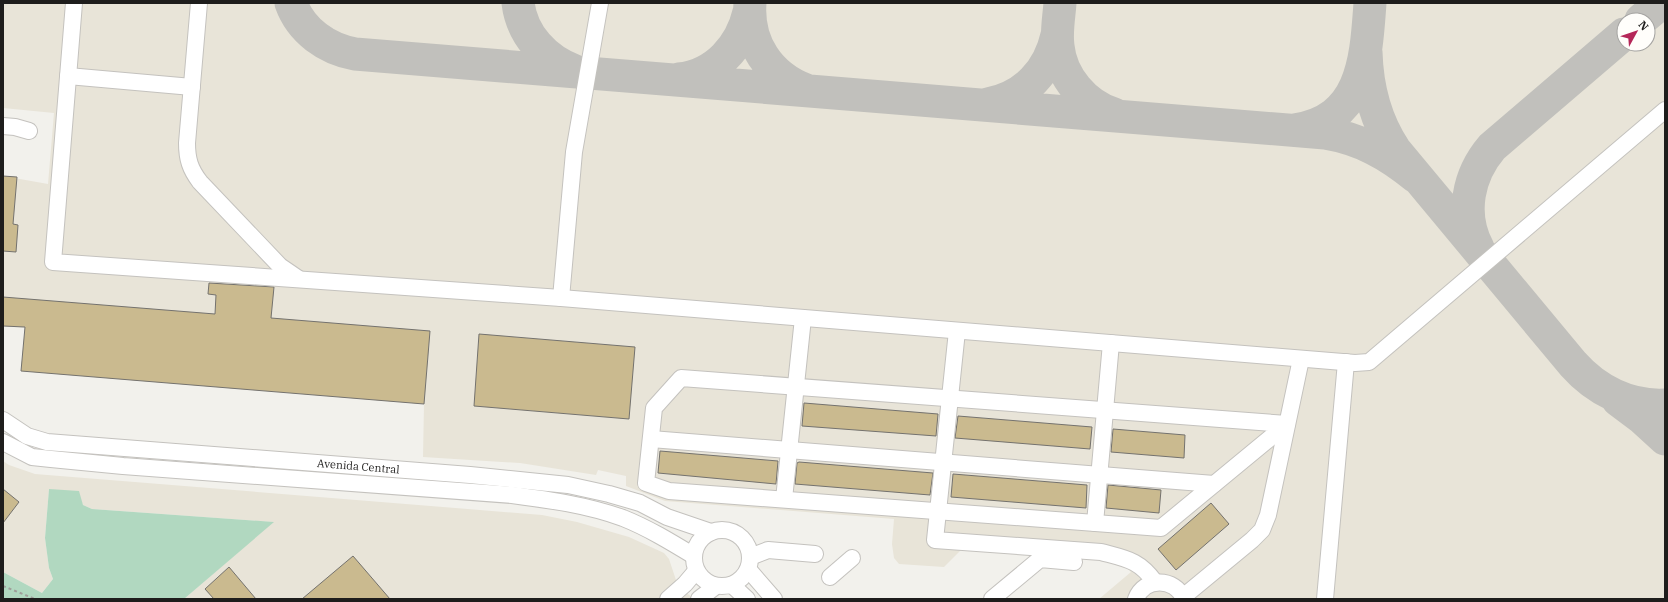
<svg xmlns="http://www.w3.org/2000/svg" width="1668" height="602" viewBox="0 0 1668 602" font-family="'IBM Plex Serif',serif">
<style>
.built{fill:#e8e4d8;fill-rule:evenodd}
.green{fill:#b1d8c0}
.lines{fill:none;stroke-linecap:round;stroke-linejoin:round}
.taxiway{stroke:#c1c0bc;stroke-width:33}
.building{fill:#caba8f;stroke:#74726e}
.minor-casing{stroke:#c4c2be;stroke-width:18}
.path{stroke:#9f9e9a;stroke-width:2;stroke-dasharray:3 3;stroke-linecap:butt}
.minor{stroke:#fff;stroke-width:16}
.labels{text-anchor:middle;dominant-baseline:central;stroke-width:3;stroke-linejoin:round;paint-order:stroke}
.street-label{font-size:11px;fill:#1e1d1c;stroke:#fffefb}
</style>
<rect width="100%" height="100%" fill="#f2f1ec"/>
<path class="built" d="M3 3H1665V599H1099L1131 572 1125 566 1097 557 973 547 961 550 944 567 899 564 894 558 892 544 894 519 665 501 626 486V476L598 470 596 475 520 463 423 457 424 404 21 371 25 328 3 326V176L48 184 54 113 3 108ZM1624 20H1648V44H1624Z
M3 461 9 465 35 474 542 515 577 522 629 537 664 553 669 559 676 580 685 592 695 599H184L273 522 92 509 83 505 79 496 49 489 45 538 49 568 53 579 42 593 3 572Z"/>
<path class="green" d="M49 489 79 491 83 505 92 509 274 522 184 599H3V572L42 593 53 579 49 568 45 538Z"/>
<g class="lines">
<path class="taxiway" d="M291 3C301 31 327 49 355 54L1325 133C1361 139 1388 154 1416 177
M518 3C522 35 545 60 575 71
M750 3C747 43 769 76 806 90
M1060 3C1059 17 1056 32 1058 46 1061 77 1085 105 1114 114
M1641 20 1661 3
M1366 52C1367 88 1375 120 1395 150L1573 364C1596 390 1629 407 1665 405
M679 79C716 75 741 46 749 12
M988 104C1025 97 1049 71 1057 35
M1294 130C1364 120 1366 58 1370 3
M1478 248C1460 214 1468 175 1492 147L1624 34
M1618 400 1642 418 1665 439"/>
</g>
<path class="building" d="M3 176 17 177 13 224 18 225 16 252 3 251Z
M209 283 274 287 271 318 430 331 424 404 21 371 25 327 3 326V297L215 314 216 295 208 294Z
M479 334 635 347 629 419 474 406Z
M804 403 938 414 936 436 802 426Z
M958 416 1092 427 1090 449 955 438Z
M1113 429 1185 435 1184 458 1111 452Z
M660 451 778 461 776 484 658 473Z
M799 462 933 473 930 495 795 484 797 463Z
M953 474 1087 485 1086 508 951 497Z
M1108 485 1161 490 1159 513 1106 508Z
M3 489 19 502 3 523Z
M1211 503 1229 524 1176 570 1158 549Z
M353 556 390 599H302Z
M229 567 256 599H214L205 589Z"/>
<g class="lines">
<g class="minor-casing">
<g id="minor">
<path d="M74 3 53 262 561 298 1355 363 1369 362 1665 110"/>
<path d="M199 3 187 143C187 159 190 169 200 182L280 266 299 279"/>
<path d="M68 76 192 87"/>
<path d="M3 126 15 127 29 131"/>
<path d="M561 298 574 152 600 3"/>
<path d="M957 331 935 540 1101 552C1127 559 1139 560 1155 582"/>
<path d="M681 378 1287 424 1161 528 669 491 646 483 654 408Z"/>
<path id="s1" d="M3 420 27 436 47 442 470 475 568 485 609 494 640 503 667 517 711 532"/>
<path d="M651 439 1214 484"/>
<path d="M3 442 32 457 51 459 123 466 512 495C550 500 587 505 623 518 648 528 671 542 694 556"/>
<path d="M784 499 803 318"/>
<path d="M1095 523 1111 343"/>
<circle cx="722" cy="558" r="28"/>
<path d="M750 557 768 550 815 554"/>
<path d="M748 569 774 599"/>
<path d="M830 577 852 558"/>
<path d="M732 585 747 599"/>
<path d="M1183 597 1252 540 1262 530 1268 515 1301 359"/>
<path d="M668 599 685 584 696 571"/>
<path d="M699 599 716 586"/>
<path d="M992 599 1040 559 1074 562"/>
<path d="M1136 599C1144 577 1175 577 1184 599"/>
<path d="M1325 599 1346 362"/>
</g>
</g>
<path class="path" d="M3 586 35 599"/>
<use href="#minor" class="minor"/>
</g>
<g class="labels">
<g class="street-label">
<text stroke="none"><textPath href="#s1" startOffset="362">Avenida Central</textPath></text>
</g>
</g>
<rect width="1668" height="602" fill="none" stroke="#1e1d1c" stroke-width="8"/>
<g transform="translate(1636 32) rotate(50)"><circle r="19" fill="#fffefb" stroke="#a5a4a2"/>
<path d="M0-3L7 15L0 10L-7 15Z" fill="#b52759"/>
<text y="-6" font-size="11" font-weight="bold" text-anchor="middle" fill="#1e1d1c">N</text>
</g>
</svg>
